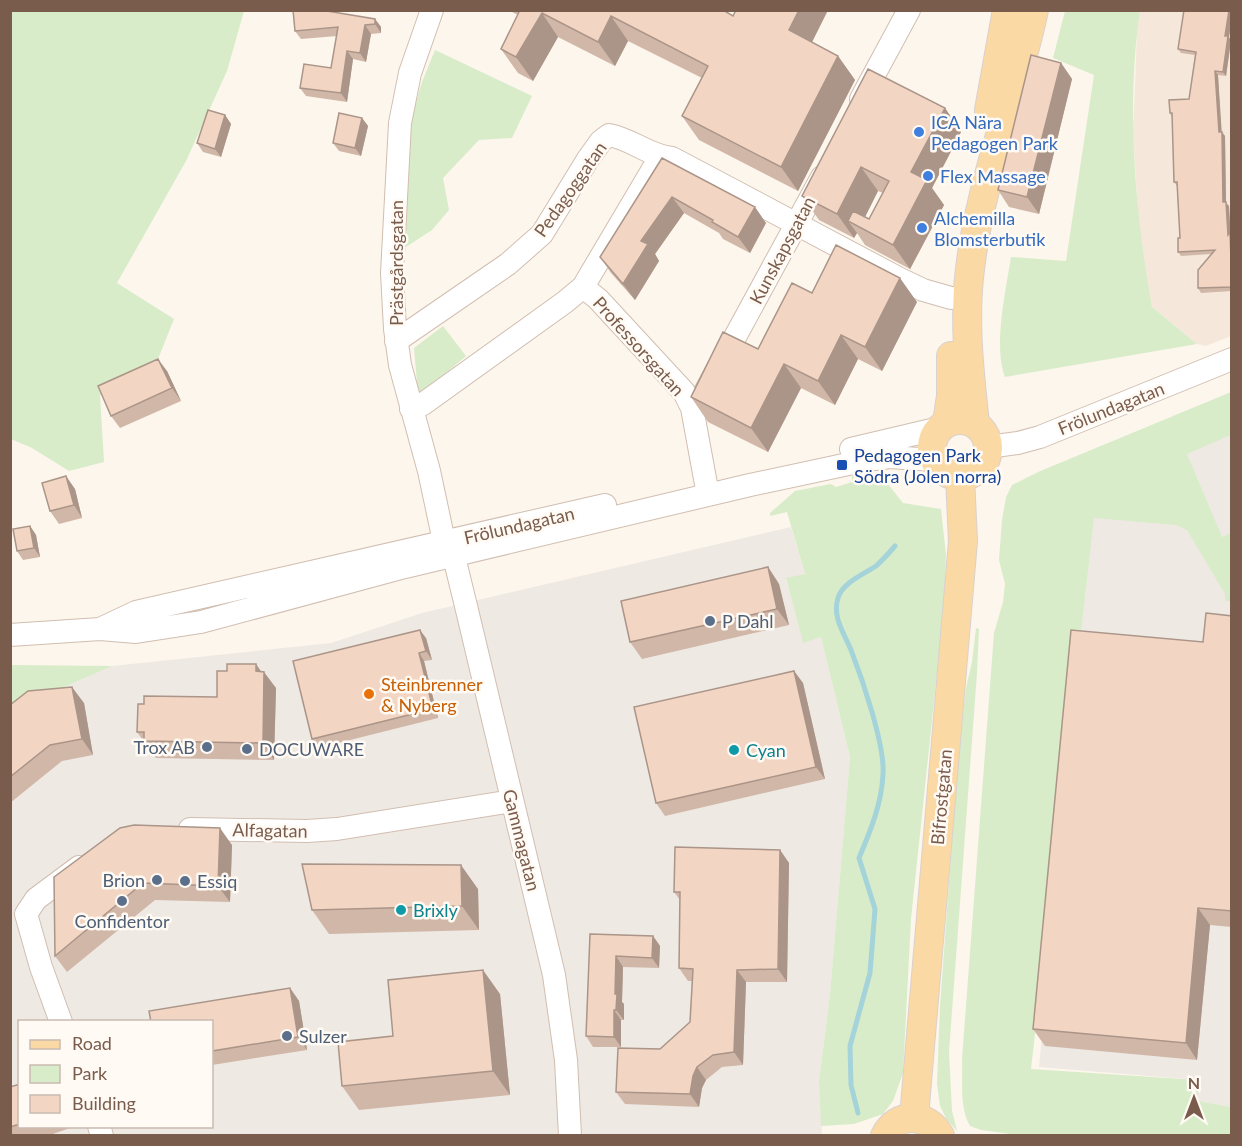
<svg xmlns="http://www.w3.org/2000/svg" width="1242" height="1146" viewBox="0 0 1242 1146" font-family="Lato,sans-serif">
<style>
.residential{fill:#f5e8da}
.industrial{fill:#efe9e4;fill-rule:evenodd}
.green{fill:#d8ecc9}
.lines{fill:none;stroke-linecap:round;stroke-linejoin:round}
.stream{stroke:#a5d3da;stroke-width:5}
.minor-casing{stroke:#d1beb0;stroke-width:24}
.major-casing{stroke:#dad1cd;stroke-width:30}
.minor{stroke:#fff;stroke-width:22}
.major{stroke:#fbd9a5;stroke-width:28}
.wall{fill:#d1b7a8;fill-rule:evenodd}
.shaded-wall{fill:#aa9588}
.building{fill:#f3d5c3;stroke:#aa9588;stroke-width:1.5}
.shop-dot{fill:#3f7fe0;stroke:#fffaf3;stroke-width:2}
.transit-dot{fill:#1a4fb4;stroke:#fffaf3;stroke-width:2}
.service-dot{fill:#5c6f8a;stroke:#fffaf3;stroke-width:2}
.food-dot{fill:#e8710a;stroke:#fffaf3;stroke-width:2}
.culture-dot{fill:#0f9aa8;stroke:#fffaf3;stroke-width:2}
.labels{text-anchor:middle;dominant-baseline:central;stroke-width:5;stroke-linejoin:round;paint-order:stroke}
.shop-label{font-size:18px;fill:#366cbe;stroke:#fffaf3;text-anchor:start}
.street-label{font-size:18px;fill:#7a5c4d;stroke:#fffaf3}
.transit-label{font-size:18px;fill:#164399;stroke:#fffaf3;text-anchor:start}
.service-label{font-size:18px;fill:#4e5e75;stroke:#fffaf3;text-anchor:start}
.food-label{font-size:18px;fill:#c56008;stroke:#fffaf3;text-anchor:start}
.culture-label{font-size:18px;fill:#0d838f;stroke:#fffaf3;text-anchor:start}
</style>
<rect width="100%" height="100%" fill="#fdf6ec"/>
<path class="residential" d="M1140 11H1231V336L1206 346 1197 344 1152 307 1140 243 1133 135 1137 33Z"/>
<path class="industrial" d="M1231 402V1107L1197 1101 1198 1080 1039 1067 1077 659 1063 474Z
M791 527 805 574 786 579 803 642 821 637 850 757 830 994 819 1081 822 1135H11L10 719 42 697 112 666 331 643 422 613ZM20 1022H212V1126H20Z"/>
<path class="green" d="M10 11H244L227 71 186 161 117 283 174 319 154 369 100 395 104 462 69 471 32 448 11 439Z
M1065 11H1140C1126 105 1135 213 1152 307L1197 344 1005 377C993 347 1006 289 1011 257L1066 261 1094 75 1053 58Z
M435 50 532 96 512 138 479 140 443 178 449 210 432 230 400 251 411 119 422 82Z
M443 326 466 356 439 379 418 394 414 348Z
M1231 392V435L1187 454 1222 537 1231 533V601H1225V594L1187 530 1176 525 1094 518 1031 1069 1198 1080V1101L1231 1107V1135L1025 1136 981 1130 970 1126C959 1107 963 1081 962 1059L994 633 1003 602 1005 584 999 560 1002 520 1006 497 1012 485 1038 472Z
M880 474 903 503 941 509 946 555 944 607 911 919 903 1073 893 1101 883 1114 854 1124 821 1126 819 1081 830 994 850 757 821 637 803 643 786 578 805 574 787 512 770 516V513L795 491 831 484 836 487 852 482V476Z
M976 628 979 629 977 673 949 1052 952 1111 957 1131 947 1120 940 1106 937 1084 940 1006 958 760 966 688 972 662Z
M11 665 112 666 42 697 11 719Z"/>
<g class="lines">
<path class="stream" d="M858 1113 851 1085 850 1046 870 973 875 909 859 858C870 832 882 803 883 774 885 745 862 678 851 650 844 633 832 617 838 598 842 583 864 574 876 566 883 560 889 553 895 546"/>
<g class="minor-casing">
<path id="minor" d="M432 10 410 73 400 123 392 273 395 329 400 365 429 471 442 532 454 557 466 606 554 975 566 1060 570 1136
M861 99 909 10
M583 287 598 299 684 392 692 408 708 495
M396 341 508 264 542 234 588 159 601 141 609 135C632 139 649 156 672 158L900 279 923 290 951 298
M692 408 704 394 822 177
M411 409 423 404 565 302 583 287 660 157
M988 447 1018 443 1040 437 1232 359
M851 449 940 428
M102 628 136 612 605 505
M10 635 100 629 136 632 201 622 405 567 750 485 867 460 890 457 933 460
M190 829 307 831 337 829 512 801
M61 1022 41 967 26 914 36 899 79 867
M99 1126 102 1136"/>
</g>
<g class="major-casing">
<path id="major" d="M989 110 1007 10
M932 448a28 28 0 1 1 56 0a28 28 0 1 1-56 0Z
M947 423 951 396V356
M975 424C970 376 964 326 969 278 978 186 1015 100 1034 10
M914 1117 963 541 960 477
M885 1136C897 1112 927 1112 940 1136"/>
</g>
<use href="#minor" class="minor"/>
<use href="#major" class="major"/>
</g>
<path class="wall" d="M508 10H723L733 16 828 10 812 42 838 56 855 80 798 191 699 140 682 116 702 78 628 41 615 66 558 37 533 81 518 73 501 49 518 15Z
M1232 10V19L1229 37 1231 41 1226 76 1218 75 1221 132 1225 136 1226 203 1229 206 1230 232 1232 234V291L1201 293 1198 288 1211 254 1181 256 1178 252 1180 238 1177 186 1174 182 1172 117 1170 113 1189 99 1195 55 1181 53 1178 49Z
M324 11 375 19 381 27V33L371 34 366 62 353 59 347 102 306 96 300 88 331 68 337 36 301 39 295 31Z
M1061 63 1072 79 1039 214 1009 207 998 190Z
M945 108 961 132 932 188 944 205 910 269 865 245 857 233 854 238 819 220 802 196ZM878 191 883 193 869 219 865 217Z
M225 115 231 124 221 157 203 152 197 143Z
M362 118 368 126 361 156 339 151 333 143Z
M662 158 766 223 750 253 723 239 719 233 684 213 655 254 659 261 635 300 611 273 600 257Z
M812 293 917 302 882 371 858 359 835 405 801 388 768 452 708 422 691 397 758 349Z
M167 371 181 401 120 428 111 416Z
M75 489 82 518 59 524 50 511Z
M30 526 36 535 40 557 23 560 17 551Z
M768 567 779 584 789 625 642 659 630 642Z
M1232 616V927L1210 925 1197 1060 1045 1046 1033 1029 1203 642Z
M426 638 432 660 424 661 438 718 318 748 312 739Z
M256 664 261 672 276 688 274 760 156 758 137 732 144 704 217 697 227 671Z
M794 671 803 683 825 779 665 816 656 803Z
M84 703 93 755 62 761 10 803V705Z
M232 845 230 902 155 900 67 972 55 956 54 877Z
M780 850 789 863 787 982H746L743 1065 722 1067 706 1080 702 1088 699 1107 625 1104 616 1092 690 1022 692 981H688L679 968 680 900 674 892Z
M478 889 479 930 329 934 312 910Z
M590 934 653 936 660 946 659 968 623 967 622 1002 624 1004V1020H621V1047H593L586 1036Z
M290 988 299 1001 307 1050 212 1065V1022Z
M500 994 510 1095 359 1110 342 1086 393 1036Z
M20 1084V1126H70V1128L47 1136H10V1087Z"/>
<path class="shaded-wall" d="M799 10H828L806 54 789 30Z
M1229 10H1232V19L1229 37 1231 41 1226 76 1223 72 1225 36Z
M542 13 558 37 533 81 516 57Z
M611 16 628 41 615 66 598 42Z
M375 19 381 27V33L375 24Z
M365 25 371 34 366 62 360 53Z
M347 51 353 59 347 102 341 93Z
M838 56 855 80 798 191 781 167Z
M1061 63 1072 79 1039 214 1027 197Z
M1215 71 1218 75 1222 136 1219 132Z
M945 108 961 132 932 188 944 205 910 269 893 245 911 172Z
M225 115 231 124 221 157 215 149Z
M362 118 368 126 361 156 355 148Z
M1222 132 1225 136 1226 203 1229 206 1231 240 1228 235 1223 202Z
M861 167 878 191 860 227 848 221 857 233 854 238 837 214Z
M672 197 684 213 655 254 659 261 635 300 623 284 641 241Z
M755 207 766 223 750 253 738 237Z
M900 278 917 302 882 371 865 347Z
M841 335 858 359 835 405 818 381Z
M158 359 167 371 181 401 172 388Z
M784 364 801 388 768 452 751 428Z
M66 476 75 489 82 518 74 505Z
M30 526 36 535 40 557 34 548Z
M768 567 779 584 789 625 777 609Z
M420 630 426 638 432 660 426 651Z
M419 653 424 661 438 718 433 709Z
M256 664 264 676V672L276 688 274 760 263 743Z
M794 671 803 683 825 779 816 767Z
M72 687 84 703 93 755 82 739Z
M220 828 232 845 230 902 218 886Z
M780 850 789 863 787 982 778 969Z
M461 865 478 889 479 930 462 906Z
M1198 908 1210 925 1197 1060 1186 1043Z
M653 936 660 946 659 968 652 958Z
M616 956 623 967 622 1002 624 1004V1020L616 1010 615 994Z
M483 970 500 994 510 1095 493 1071Z
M737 970 746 982 743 1065 734 1052Z
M290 988 299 1001 307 1050 298 1037Z
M614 1010 621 1020V1047L614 1037Z
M697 1067 706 1080 702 1088 699 1107 690 1094 693 1076Z"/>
<path class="building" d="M293 10H321L375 19V24L365 25 360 53 347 51 341 93 300 88 304 64 331 68 338 27 295 31Z
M520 10H723L733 16 736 10H799L789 30 838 56 781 167 682 116 708 66 611 16 598 42 542 13 516 57 501 49Z
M1184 10H1229L1225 36H1228L1223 72 1215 71 1219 132H1222L1223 202H1226L1228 235 1230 232 1232 287 1198 288V270L1215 250 1178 252V238H1180L1177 182H1174L1172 113H1170L1169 100 1189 99 1196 52 1178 49Z
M1031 55 1061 63 1027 197 998 190Z
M868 69 945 108 911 172 927 180 893 245 848 221 853 211 869 219 889 181 861 167 837 214 802 196Z
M208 110 225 115 215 149 197 143Z
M339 113 362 118 355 148 333 143Z
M662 158 755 207 738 237 712 222 713 220 672 197 641 241 648 244 623 284 600 257Z
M836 245 900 278 865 347 841 335 818 381 784 364 751 428 691 397 723 332 758 349 792 283 812 293Z
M158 359 172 388 111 416 98 386Z
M66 476 74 505 50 511 42 483Z
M30 526 34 548 17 551 13 529Z
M768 567 777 609 630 642 621 601Z
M1206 613 1232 616V911L1198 908 1186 1043 1033 1029 1071 630 1203 642Z
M420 630 426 651 419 653 433 709 312 739 293 661Z
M227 664H256V671L264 672 263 743 144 741V732H137L138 704H144V696L217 697V671H227Z
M794 671 816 767 656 803 634 707Z
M72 687 82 739 50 745 10 777V705L28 691Z
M134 825 220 828 218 886 143 883 55 956 54 877 120 828Z
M675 847 780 850 778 969 737 970 734 1052 713 1055 697 1067 693 1076 690 1094 616 1092 618 1048 660 1049 690 1022 693 969 679 968 680 892H674Z
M302 864 461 865 462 906 312 910Z
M590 934 653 936 652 958 616 956 615 994H617L616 1010H614V1037L586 1036Z
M483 970 493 1071 342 1086 338 1042 393 1036 388 980Z
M290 988 298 1037 212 1051V1022H151L149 1011Z
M20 1084V1124L10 1127V1087Z"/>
<g class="shop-dot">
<circle cx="919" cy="132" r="6"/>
<circle cx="928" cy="176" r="6"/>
<circle cx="922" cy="228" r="6"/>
</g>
<rect class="transit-dot" x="836" y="459" width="12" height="12" rx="3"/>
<g class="service-dot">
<circle cx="710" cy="621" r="6"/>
<circle cx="207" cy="747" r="6"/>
<circle cx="247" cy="749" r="6"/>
<circle cx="157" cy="880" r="6"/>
<circle cx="185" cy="881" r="6"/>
<circle cx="122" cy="901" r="6"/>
<circle cx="287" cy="1036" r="6"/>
</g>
<circle class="food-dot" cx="369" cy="694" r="6"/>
<g class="culture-dot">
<circle cx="734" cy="750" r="6"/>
<circle cx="401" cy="910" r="6"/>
</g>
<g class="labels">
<g class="shop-label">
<text x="931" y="122">ICA Nära<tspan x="931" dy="21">Pedagogen Park</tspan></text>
<text x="940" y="176">Flex Massage</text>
<text x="934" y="218">Alchemilla<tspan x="934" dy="21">Blomsterbutik</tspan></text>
</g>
<g class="street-label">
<text transform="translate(570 189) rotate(-55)">Pedagoggatan</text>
<text transform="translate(782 250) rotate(-62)">Kunskapsgatan</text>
<text transform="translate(396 263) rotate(-90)">Prästgårdsgatan</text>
<text transform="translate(639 346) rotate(48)">Professorsgatan</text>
<text transform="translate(1111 408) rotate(-22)">Frölundagatan</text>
<text transform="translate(519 525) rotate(-13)">Frölundagatan</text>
<text transform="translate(941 797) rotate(-85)">Bifrostgatan</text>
<text transform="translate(270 830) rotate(1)">Alfagatan</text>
<text transform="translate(522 840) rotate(76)">Gammagatan</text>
</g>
<g class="transit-label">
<text x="854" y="455">Pedagogen Park<tspan x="854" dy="21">Södra (Jolen norra)</tspan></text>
</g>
<g class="service-label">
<text x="722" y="621">P Dahl</text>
<text x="195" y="747" text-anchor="end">Trox AB</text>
<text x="259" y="749">DOCUWARE</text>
<text x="145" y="880" text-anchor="end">Brion</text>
<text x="197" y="881">Essiq</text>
<text x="122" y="921" text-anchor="middle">Confidentor</text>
<text x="299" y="1036">Sulzer</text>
</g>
<g class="food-label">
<text x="381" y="684">Steinbrenner<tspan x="381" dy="21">&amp; Nyberg</tspan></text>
</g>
<g class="culture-label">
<text x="746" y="750">Cyan</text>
<text x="413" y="910">Brixly</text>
</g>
</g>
<rect width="1242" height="1146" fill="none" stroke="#7a5c4d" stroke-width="24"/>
<rect x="18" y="1020" width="195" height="108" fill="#fffaf3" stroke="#cabbb1" stroke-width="1.5"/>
<rect x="30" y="1040" width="30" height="9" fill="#fbd9a5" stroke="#cabbb1" stroke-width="1.5"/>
<text x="72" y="1050" font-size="18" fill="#7a5c4d">Road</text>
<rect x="30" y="1065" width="30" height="18" fill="#d8ecc9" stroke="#cabbb1" stroke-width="1.5"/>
<text x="72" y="1080" font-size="18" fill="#7a5c4d">Park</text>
<rect x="30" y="1095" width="30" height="18" fill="#f3d5c3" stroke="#cabbb1" stroke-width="1.5"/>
<text x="72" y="1110" font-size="18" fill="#7a5c4d">Building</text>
<g transform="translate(1194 1098)" stroke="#fffaf3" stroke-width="4.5" paint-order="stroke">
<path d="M0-4.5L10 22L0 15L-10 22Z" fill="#7a5c4d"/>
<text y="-9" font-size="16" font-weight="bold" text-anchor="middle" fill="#7a5c4d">N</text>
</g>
</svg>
